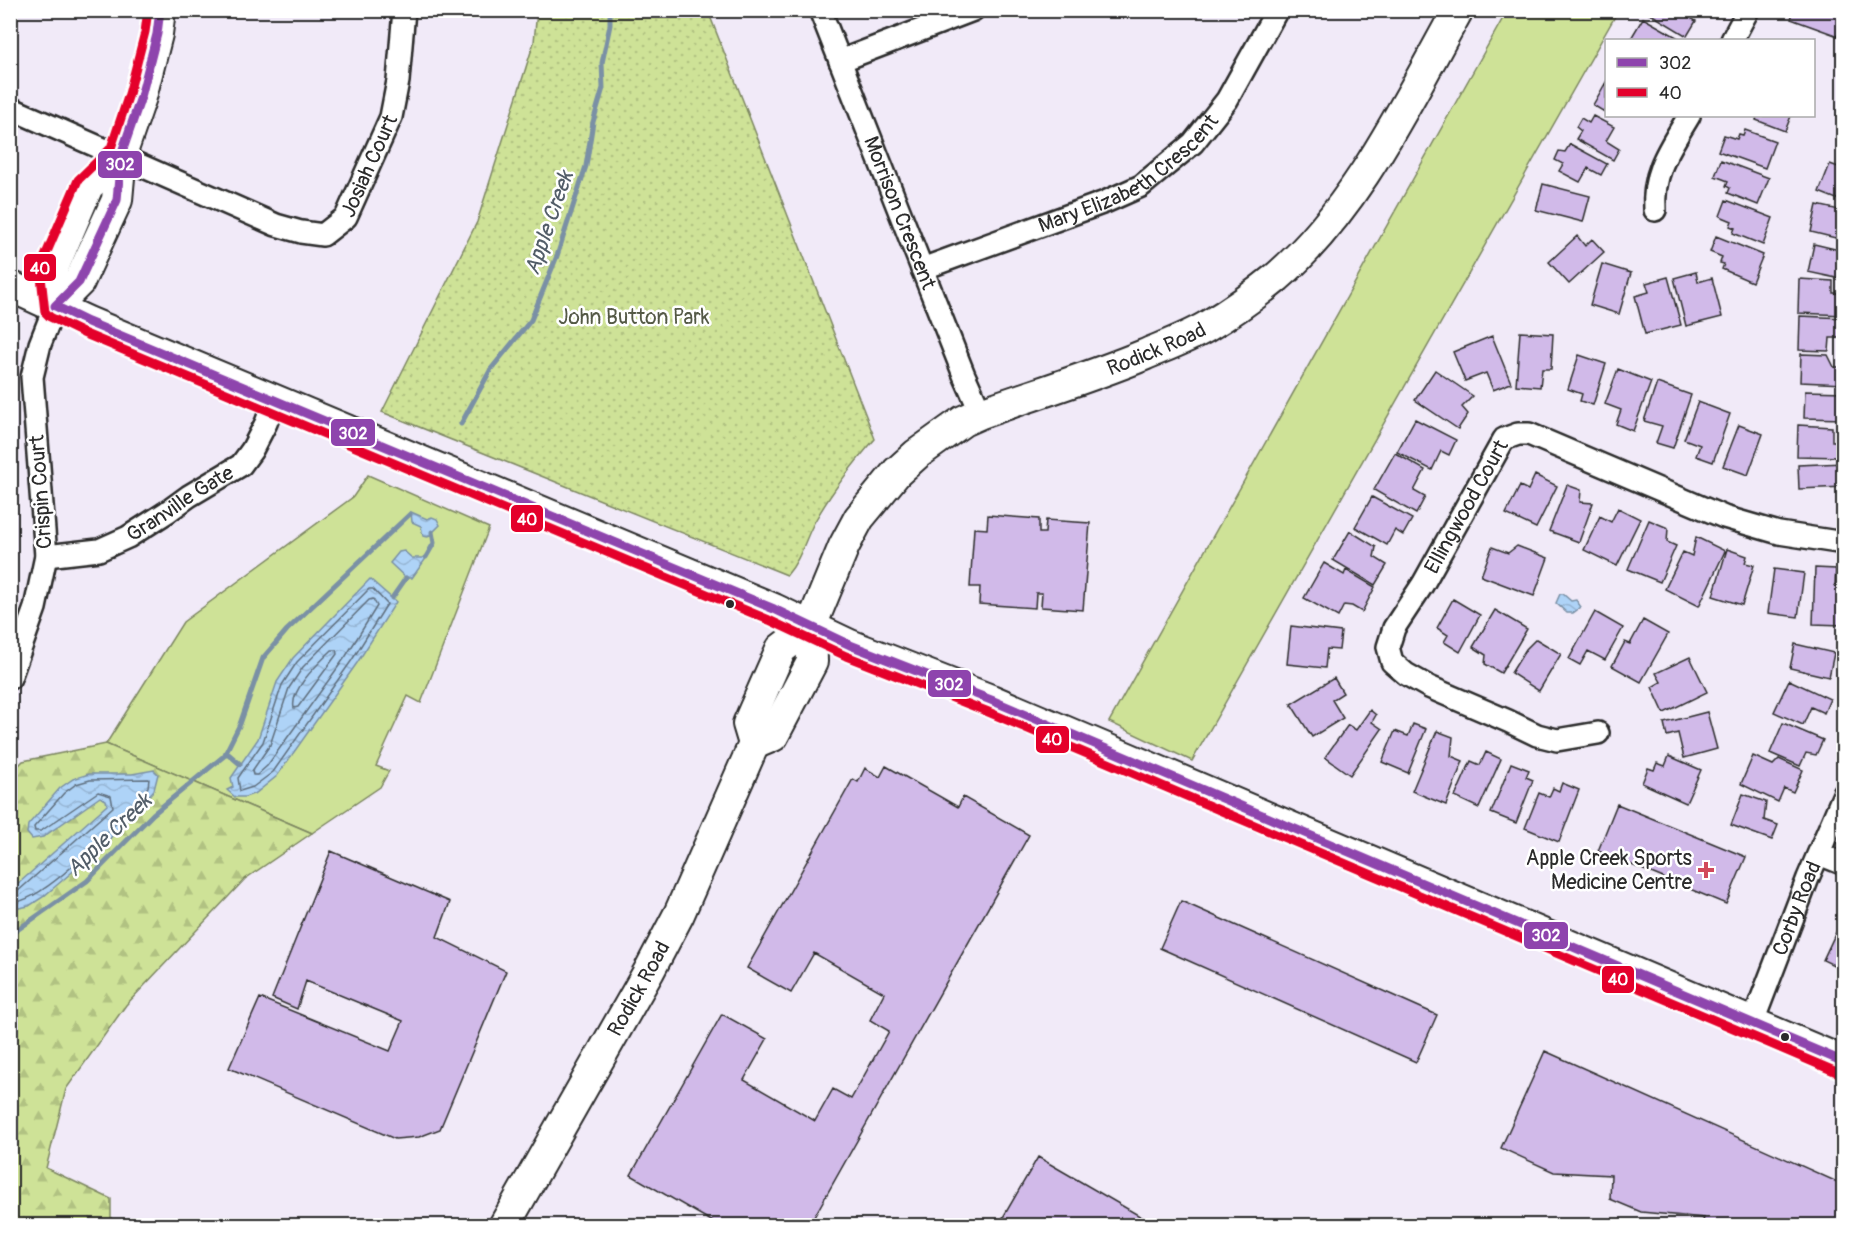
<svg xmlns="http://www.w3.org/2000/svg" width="1854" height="1236" viewBox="0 0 1854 1236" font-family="Pangolin,sans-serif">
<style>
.grass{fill:#cee297;stroke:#7c8661;stroke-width:1.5}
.forest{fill:url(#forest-firs);stroke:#7c8661;stroke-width:1.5}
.park{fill:url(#park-dots);stroke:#7c8661;stroke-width:1.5}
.water{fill:url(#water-waves);stroke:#7a90a5;stroke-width:1.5}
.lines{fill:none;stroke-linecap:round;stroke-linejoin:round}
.shore{stroke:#5f6e7d;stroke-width:1.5}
.stream{stroke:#7a90a5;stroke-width:5}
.building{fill:#d1bae9;stroke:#2b2b2b;stroke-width:1.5}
.street-casing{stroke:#2b2b2b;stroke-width:26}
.secondary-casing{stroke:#2b2b2b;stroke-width:34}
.street{stroke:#fff;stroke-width:21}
.secondary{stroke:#fff;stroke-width:30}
.bus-1-casing{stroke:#fff;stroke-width:14}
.bus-2-casing{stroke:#fff;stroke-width:14}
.bus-1{stroke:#8e44ad;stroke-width:9}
.bus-2{stroke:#e4002b;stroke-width:9}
.bus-dot{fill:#2b2b2b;stroke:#fff;stroke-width:2}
.poi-dot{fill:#d1495b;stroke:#fff;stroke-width:2}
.labels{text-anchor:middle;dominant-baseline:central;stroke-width:5;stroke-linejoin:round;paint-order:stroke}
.street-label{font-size:21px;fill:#2b2b2b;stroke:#fff}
.park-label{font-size:21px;fill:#545946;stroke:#fff}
.poi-label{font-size:21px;fill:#2b2b2b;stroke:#fff;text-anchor:end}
.water-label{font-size:22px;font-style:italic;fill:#525d68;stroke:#fff}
.line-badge{stroke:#fff;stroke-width:2}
.badge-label{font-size:16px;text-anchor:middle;font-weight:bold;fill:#fff}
</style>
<defs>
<pattern id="forest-firs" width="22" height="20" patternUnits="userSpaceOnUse" patternTransform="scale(1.5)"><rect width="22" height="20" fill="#cee297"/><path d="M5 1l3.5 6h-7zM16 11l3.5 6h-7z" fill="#b1c282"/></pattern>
<pattern id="park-dots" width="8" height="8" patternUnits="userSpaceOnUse" patternTransform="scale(1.5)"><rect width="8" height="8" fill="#cee297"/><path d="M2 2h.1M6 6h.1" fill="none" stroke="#b1c282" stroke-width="1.8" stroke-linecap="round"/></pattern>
<pattern id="water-waves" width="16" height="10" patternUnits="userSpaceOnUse" patternTransform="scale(1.5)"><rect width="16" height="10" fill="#aed3f7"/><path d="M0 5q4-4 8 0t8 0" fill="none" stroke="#96b5d4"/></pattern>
</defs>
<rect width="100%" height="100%" fill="#f1eaf8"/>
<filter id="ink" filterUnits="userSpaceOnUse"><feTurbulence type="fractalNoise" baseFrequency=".0167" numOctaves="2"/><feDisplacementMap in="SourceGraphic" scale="12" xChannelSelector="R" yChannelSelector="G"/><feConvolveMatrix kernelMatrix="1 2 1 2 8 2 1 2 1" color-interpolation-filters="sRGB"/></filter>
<g filter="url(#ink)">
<path class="grass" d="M1507 11H1618L1192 761 1109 722Z
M368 475 489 528 421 703 408 696 376 766 389 771 380 787 312 833 106 744 183 622 353 497Z"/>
<path class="forest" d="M106 744 312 833 245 879 126 1005 66 1089 46 1168 111 1199V1225H11L10 774 23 761Z"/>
<path class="park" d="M537 11H708L875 439C853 464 832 491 815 521 805 539 801 559 787 575L382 412 477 222 534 42Z"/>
<path class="water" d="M411 512 427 519 432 517 437 519 440 525 428 537 423 536 421 526 412 522Z
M404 551 412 558H422L426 555 427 557 412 578H406L390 563 399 552Z
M370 579 396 602 357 663 277 776 256 793 245 797H235L227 790 233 787 231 778 258 739 277 682 293 658Z
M1560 594H1563L1571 601 1576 600 1581 607 1573 613H1567L1556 603Z
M154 770 158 774 154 790 105 844 43 897 29 906 14 909 11 907V890L107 805 106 800 100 797 43 837 32 839 27 833 28 825 60 788 73 779 89 774H132Z"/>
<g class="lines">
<path class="shore" d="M369 589H373L387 604 352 660 273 772 253 787 240 791 238 778 263 742 282 685 297 662Z
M373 599 377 606 346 656 267 766 257 775H253L252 771 270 745 289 688 303 667 369 600Z
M332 650H336L337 654 298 707 294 708C290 689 319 663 332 650Z
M10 894 17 892 113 807 111 796 98 792 41 831H35L34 827 64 793 76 784 90 780 149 779 148 787C123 816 48 902 10 903"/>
<path class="stream" d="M461 424 491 369 531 320 557 256 586 166 593 122 603 88 602 63 610 25V10
M426 557 434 543 432 532
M392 598 406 578
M226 752 240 764
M10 915 14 909
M10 935 87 881 153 814 224 756 240 724 263 658 287 630 410 514"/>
</g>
<path class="building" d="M1644 10H1686L1684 14 1696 21 1687 36Z
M1794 10H1844V21L1838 36 1791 19Z
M1643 18 1682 40H1630Z
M1606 82V113L1593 105Z
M1593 116 1614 127 1606 141 1619 149 1613 160 1576 139 1581 131 1576 127 1581 118 1589 123Z
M1757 116H1791L1785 131 1756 120Z
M1745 130 1775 141 1765 168 1718 151 1724 135 1737 139 1739 134 1743 135Z
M1570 144 1607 164 1601 175 1588 168 1580 182 1559 171 1563 164 1555 160 1559 151 1565 152Z
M1721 160 1769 178 1758 205 1728 193 1730 188 1726 186 1728 181 1715 176Z
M1830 164 1844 169V202L1819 192Z
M1543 184 1590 196 1583 222 1536 210Z
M1726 200 1773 218 1763 245 1733 233 1735 228 1730 226 1732 221 1720 216Z
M1817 205 1844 211V240L1811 232Z
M1577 236 1585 246 1592 239 1604 252 1569 284 1549 262Z
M1716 236 1763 255 1752 282 1722 269 1724 264 1720 263 1722 257 1710 252Z
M1814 244 1844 251V266L1841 279 1808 272Z
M1602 264 1631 273 1619 314 1590 305Z
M1696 272 1698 282 1712 278 1722 317 1686 326 1674 278Z
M1668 277 1681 325 1645 334 1635 296 1649 292 1646 283Z
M1799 279 1833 281V293H1844V315L1798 313Z
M1800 316 1844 318V338H1830L1829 351 1799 350Z
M1520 332 1553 334 1551 369H1542L1540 387 1516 385Z
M1492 336 1511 383 1493 390 1486 373 1465 381 1453 352Z
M1801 354 1828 355 1834 367H1844V384L1800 382Z
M1579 355 1606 364 1593 405 1580 401 1582 394 1568 389Z
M1618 369 1651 382 1633 431 1616 424 1621 410 1605 404Z
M1435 370 1473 396 1462 407 1468 414 1458 429 1415 400Z
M1657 383 1691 395 1673 448 1656 443 1662 426 1644 421Z
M1805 391 1844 392V419L1804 418Z
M1698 402 1730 414 1713 462 1696 456 1700 445 1684 439Z
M1415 419 1456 440 1449 455 1441 451 1432 470 1397 452Z
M1739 425 1763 434 1748 475 1723 466Z
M1798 425 1832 427V441H1843L1842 457 1797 456Z
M1395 453 1425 470 1414 491 1425 497 1416 514 1374 490Z
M1844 463V487L1799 489 1798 465Z
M1535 475 1557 486 1536 528 1506 514 1520 486 1528 490Z
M1567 485 1581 490 1580 502 1593 503 1579 542 1549 531Z
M1372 497 1412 519 1403 535 1395 530 1387 545 1355 527Z
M1618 508 1640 519 1617 566 1584 550 1600 516 1611 522Z
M988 515 1039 519V533H1045L1046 520 1090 523 1083 610 1041 607 1042 593H1036L1035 608 979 604 980 587H970L974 528 987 529Z
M1649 520 1668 528 1667 542 1676 546 1660 582 1628 569Z
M1350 531 1376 547 1374 557 1387 565 1375 585 1333 560Z
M1696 537 1725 551 1699 606 1665 589 1683 552 1692 556Z
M1517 546 1548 558 1534 596 1481 576 1492 547 1508 553Z
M1727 549 1747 556 1745 563 1754 565 1742 605 1713 596Z
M1324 563 1344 575 1346 570 1375 587 1362 612 1352 606 1344 605 1338 617 1304 598Z
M1815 568 1836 569 1835 586H1844L1843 625 1813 624Z
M1774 569 1804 573 1798 617 1768 613Z
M1453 599 1480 615 1460 652 1444 642 1448 635 1437 628Z
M1495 610 1527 629 1501 673 1485 664 1486 655 1473 647Z
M1595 612 1623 628 1605 660 1588 651 1580 665 1569 659Z
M1643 620 1668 634 1641 682 1612 666 1625 642 1630 644Z
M1291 626 1341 632 1339 650 1327 649 1325 668 1287 664Z
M1536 639 1561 654 1539 691 1511 673 1526 649Z
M1795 644 1834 653 1829 677 1790 668Z
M1690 657 1707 692 1664 713 1652 687 1661 682 1656 673Z
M1334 678 1343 693 1332 700 1343 718 1312 737 1291 704Z
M1789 680 1830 699 1824 713 1811 707 1803 725 1774 712Z
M1370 710 1376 715 1372 722 1382 729 1350 775 1325 757 1348 725 1356 730Z
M1707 712 1717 749 1684 758 1678 733 1667 736 1664 723Z
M1783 723 1823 740 1816 755 1806 753 1800 766 1770 753Z
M1413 724 1426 729 1408 773 1382 762 1395 731 1408 736Z
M1437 731 1453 737 1451 756 1463 761 1446 805 1412 791Z
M1486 752 1501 759 1479 808 1455 797 1471 761 1480 765Z
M1669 756 1701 770 1686 803 1642 783 1648 768 1654 770 1657 763 1665 766Z
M1753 756 1773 765 1779 759 1803 770 1793 792 1784 788 1778 802 1741 784Z
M1511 763 1529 770 1526 777 1533 780 1516 823 1491 813Z
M886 766 958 807 963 797 1029 835 809 1226H720L631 1175 722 1014 767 1039 744 1080 815 1121 833 1089 851 1099 889 1031 870 1020 884 993 814 953 791 993 747 968 853 779 858 782 865 768 880 777Z
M1562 783 1579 790 1559 842 1525 828 1539 793 1549 797 1553 788 1559 791Z
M1743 794 1766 802 1764 820 1778 825 1772 840 1731 825Z
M1617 804 1746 857 1726 904 1598 851Z
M331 851 450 902 437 937 506 971 440 1129 419 1137 395 1139 229 1068 260 998 390 1051 403 1021 306 981 297 1009 272 998Z
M1181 901 1437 1015 1416 1062 1160 948Z
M1838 928 1844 930V970L1823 960Z
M1545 1051 1844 1185V1226H1701L1704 1218 1641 1212 1610 1199 1611 1175 1554 1172 1501 1148Z
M1038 1157 1145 1219 1141 1226H998Z"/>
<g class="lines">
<g class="street-casing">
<g id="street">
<path id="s1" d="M820 10 964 375 981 413"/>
<path d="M1732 40 1748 10"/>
<path d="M840 61 973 10"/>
<path id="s2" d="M10 108 276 225 301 232 323 235 346 217 391 117 398 81 404 10"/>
<path d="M1655 210C1652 171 1670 148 1689 116"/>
<path id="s3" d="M922 269 1105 202 1141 186 1193 143 1227 100 1277 10"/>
<path id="s4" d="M46 556 99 550 128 537 167 512 189 496 241 465 252 450 266 423 275 399"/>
<path d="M10 678 35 608 46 556 32 377 40 344 55 306"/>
<path id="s5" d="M1598 733 1557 740 1537 735 1508 721 1429 687 1406 674 1392 662 1388 647 1394 628 1423 584 1504 439 1518 434H1529L1724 517 1779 533 1844 543"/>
<path d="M1819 854 1844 864"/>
<path id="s6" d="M1752 1024 1808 878 1844 794"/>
</g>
</g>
<g class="secondary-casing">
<g id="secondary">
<path d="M10 286 88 322 774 609 850 645 991 700 1844 1062"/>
<path d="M55 306 79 282 117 200 121 155 141 97 157 34 160 10"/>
<path d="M55 306 52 270 88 186 121 155"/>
<path id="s7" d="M754 744 773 736 812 662 811 626 844 546 859 518 897 472 917 454 963 421 981 413C1035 394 1091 377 1144 355 1165 346 1187 338 1206 327 1231 312 1255 295 1277 277 1357 208 1407 101 1458 10"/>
<path id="s8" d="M504 1226 649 971 679 914 754 744 748 724 781 649 811 626"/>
</g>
</g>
<use href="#street" class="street"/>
<use href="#secondary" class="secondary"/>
<g class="bus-1-casing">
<path id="bus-1" d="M55 306 88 322 774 609 850 645 991 700 1844 1062
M55 306 79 282 117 200 121 155 141 97 157 34 160 10"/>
</g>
<g class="bus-2-casing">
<path id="bus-2" d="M148 10 145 32 129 94 111 148 78 180 40 268 45 312 50 317 83 333 769 620 846 656 986 711 1839 1073"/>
</g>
<use href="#bus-1" class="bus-1"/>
<use href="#bus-2" class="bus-2"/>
</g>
</g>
<g class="bus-dot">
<circle cx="730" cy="604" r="5"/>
<circle cx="1785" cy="1037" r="5"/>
</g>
<path class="poi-dot" d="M1703 861h6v6h6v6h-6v6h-6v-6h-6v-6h6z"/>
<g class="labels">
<g class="street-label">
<text stroke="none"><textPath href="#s2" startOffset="424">Josiah Court</textPath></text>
<text stroke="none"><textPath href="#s3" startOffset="230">Mary Elizabeth Crescent</textPath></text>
<text stroke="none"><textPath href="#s1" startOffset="218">Morrison Crescent</textPath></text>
<text stroke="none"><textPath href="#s7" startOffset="608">Rodick Road</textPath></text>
<text transform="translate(41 492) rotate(-94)">Crispin Court</text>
<text stroke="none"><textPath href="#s4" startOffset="147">Granville Gate</textPath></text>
<text stroke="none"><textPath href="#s5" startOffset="402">Ellingwood Court</textPath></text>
<text stroke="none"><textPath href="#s6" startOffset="124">Corby Road</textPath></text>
<text stroke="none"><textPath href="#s8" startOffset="273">Rodick Road</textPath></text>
</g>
<g class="park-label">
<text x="634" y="317">John Button Park</text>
</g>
<g class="poi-label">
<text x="1692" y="858">Apple Creek Sports<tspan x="1692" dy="24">Medicine Centre</tspan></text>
</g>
<g class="water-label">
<text transform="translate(549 223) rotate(-71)">Apple Creek</text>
<text transform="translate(109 835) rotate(-44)">Apple Creek</text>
</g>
</g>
<g class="line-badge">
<rect x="97" y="150" width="46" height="29" rx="6" fill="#8e44ad"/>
<rect x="23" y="253" width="34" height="29" rx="6" fill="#e4002b"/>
<rect x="330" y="418" width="46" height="29" rx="6" fill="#8e44ad"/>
<rect x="510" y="504" width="34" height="29" rx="6" fill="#e4002b"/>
<rect x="927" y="669" width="45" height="29" rx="6" fill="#8e44ad"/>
<rect x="1035" y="725" width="35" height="29" rx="6" fill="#e4002b"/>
<rect x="1523" y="921" width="46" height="29" rx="6" fill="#8e44ad"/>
<rect x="1601" y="965" width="34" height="29" rx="6" fill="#e4002b"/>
</g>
<g class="badge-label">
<text x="120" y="170">302</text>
<text x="40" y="274">40</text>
<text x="353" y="439">302</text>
<text x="527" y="525">40</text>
<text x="949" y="690">302</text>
<text x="1052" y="745">40</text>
<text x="1546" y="941">302</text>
<text x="1618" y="985">40</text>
</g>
<rect width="1854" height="1236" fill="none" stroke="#fff" stroke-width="36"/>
<rect x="18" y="18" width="1818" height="1200" fill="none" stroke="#2b2b2b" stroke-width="2" filter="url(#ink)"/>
<rect x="1605" y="39" width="210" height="78" fill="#ffffff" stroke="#aaaaaa" stroke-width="1.5"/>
<rect x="1617" y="58" width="30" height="9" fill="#8e44ad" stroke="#aaaaaa" stroke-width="1.5"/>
<text x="1659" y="69" font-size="18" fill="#2b2b2b">302</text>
<rect x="1617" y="88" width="30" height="9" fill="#e4002b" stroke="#aaaaaa" stroke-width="1.5"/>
<text x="1659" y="99" font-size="18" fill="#2b2b2b">40</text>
</svg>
